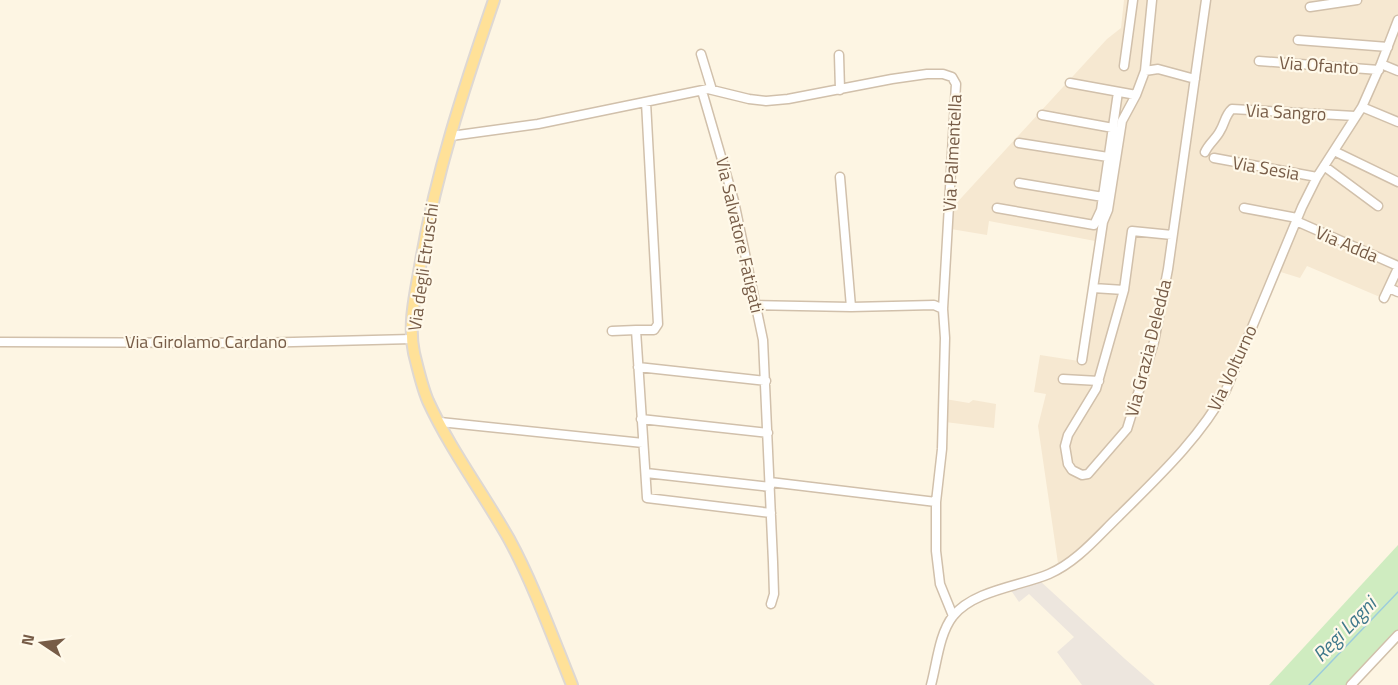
<svg xmlns="http://www.w3.org/2000/svg" width="1398" height="685" viewBox="0 0 1398 685" font-family="'Titillium Web',sans-serif">
<style>
.residential{fill:#f6e8d1}
.industrial{fill:#ede6de}
.green{fill:#cfecc0}
.lines{fill:none;stroke-linecap:round;stroke-linejoin:round}
.stream{stroke:#9cccdb;stroke-width:1.5}
.minor-casing{stroke:#d1c0ab;stroke-width:11}
.major-casing{stroke:#ded8d3;stroke-width:14}
.minor{stroke:#fff;stroke-width:8}
.major{stroke:#ffe198;stroke-width:10}
.labels{text-anchor:middle;dominant-baseline:central;stroke-width:4.5;stroke-linejoin:round;paint-order:stroke}
.street-label{font-size:18px;fill:#775c47;stroke:#fff9ea}
.water-label{font-size:20px;font-style:italic;fill:#40798c;stroke:#fff9ea}
</style>
<rect width="100%" height="100%" fill="#fdf5e3"/>
<path class="residential" d="M1124 0H1398V293L1391 290 1387 300 1307 266 1300 278 1271 269 1219 397 1188 438 1125 504 1079 550 1058 563 1038 426 1046 394 1034 392 1040 355 1079 361 1095 241 989 221 987 235 951 229 952 208 1107 39 1121 28Z
M945 399 969 403 973 400 996 404 994 428 945 422Z"/>
<path class="industrial" d="M1039 580 1125 659 1155 685H1082L1057 652 1074 637 1029 594 1019 602 1010 589Z"/>
<path class="green" d="M1398 545V643L1356 685H1269Z"/>
<g class="lines">
<path class="stream" d="M1309 685 1398 592"/>
<g class="minor-casing">
<path id="minor" d="M1310 7 1357 0
M1298 40 1388 47
M701 54 712 90
M839 55 840 90
M1259 61 1379 70
M1381 64 1398 71
M1124 66 1133 0
M1145 71 1152 0
M1070 83 1136 95 1145 71 1158 69 1195 79
M702 91 734 201 763 340 773 562 774 594 771 604
M1136 95 1122 121 1108 210 1103 222 1093 288 1124 290 1096 389 1068 435 1065 446 1068 464 1072 470 1082 475 1088 474 1127 429 1154 342 1168 269 1206 0
M646 102 658 324 654 330H636L647 498 771 513
M1362 107 1398 122
M1042 115 1113 128
M451 136 538 124 708 89 749 99 766 101 788 99 892 79 927 74H943L952 77 956 84 943 309 945 338 942 449 936 502V551L940 584 953 616
M1019 143 1108 157
M1334 151 1398 182
M1205 152C1209 143 1216 139 1220 131 1225 123 1225 115 1232 109L1355 116
M1214 158 1317 177
M1324 166 1378 206
M840 177 851 307
M1019 183 1103 197
M997 208 1094 225 1101 210 1118 92
M1244 208 1297 218
M1296 221 1398 266
M1389 288 1398 292
M1124 290 1132 231 1172 235
M1384 298 1398 268
M756 305 851 307 934 305 943 309
M612 331 636 330
M0 342 249 343 412 339
M1082 360 1093 288
M638 367 766 381
M1063 379 1099 381
M641 419 768 433
M440 422 643 443
M646 473 770 487
M770 482 936 502
M931 685C937 663 939 634 953 616 974 590 1021 586 1049 574 1077 562 1098 536 1119 516 1158 477 1199 439 1226 390L1302 207 1317 177 1362 107 1381 64 1398 20
M1351 685 1398 635"/>
</g>
<g class="major-casing">
<path id="major" d="M494 0C464 88 435 175 420 267 415 295 408 325 414 353 418 369 422 387 428 401 450 449 483 493 509 539 533 583 553 638 572 685"/>
</g>
<use href="#minor" class="minor"/>
<use href="#major" class="major"/>
</g>
<g class="labels">
<g class="street-label">
<text transform="translate(1319 65) rotate(4)">Via Ofanto</text>
<text transform="translate(1286 112) rotate(3)">Via Sangro</text>
<text transform="translate(952 153) rotate(-87)">Via Palmentella</text>
<text transform="translate(1266 168) rotate(10)">Via Sesia</text>
<text transform="translate(740 235) rotate(77)">Via Salvatore Fatigati</text>
<text transform="translate(1347 244) rotate(23)">Via Adda</text>
<text transform="translate(423 267) rotate(-82)">Via degli Etruschi</text>
<text x="206" y="341">Via Girolamo Cardano</text>
<text transform="translate(1148 348) rotate(-76)">Via Grazia Deledda</text>
<text transform="translate(1232 368) rotate(-65)">Via Volturno</text>
</g>
<g class="water-label">
<text transform="translate(1344 629) rotate(-46)">Regi Lagni</text>
</g>
</g>
<g transform="translate(42 643) rotate(283)" stroke="#fff9ea" stroke-width="4.5" paint-order="stroke">
<path d="M0-4.5L10 22L0 15L-10 22Z" fill="#775c47"/>
<text y="-9" font-size="16" font-weight="bold" text-anchor="middle" fill="#775c47">N</text>
</g>
</svg>
